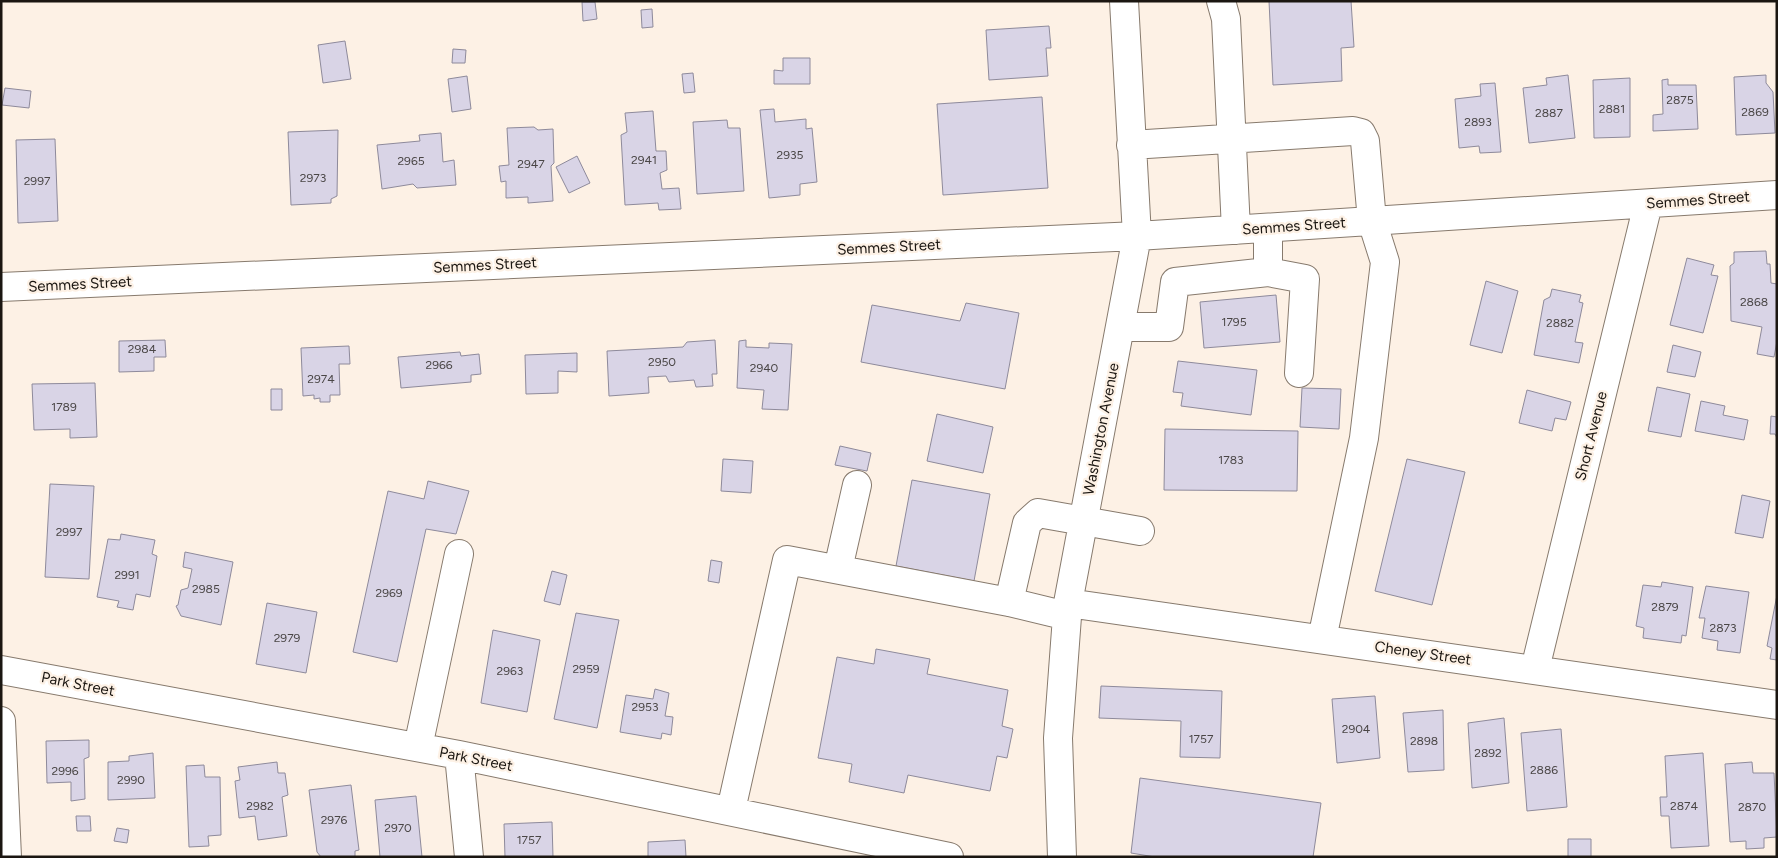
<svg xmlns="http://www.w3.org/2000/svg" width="1778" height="858" viewBox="0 0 1778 858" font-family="Figtree,sans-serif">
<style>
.building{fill:#d9d4e6;stroke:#8e8a9b}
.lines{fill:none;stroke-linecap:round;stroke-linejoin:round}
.minor-casing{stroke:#877a6d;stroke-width:30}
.minor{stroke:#fff;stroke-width:28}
.labels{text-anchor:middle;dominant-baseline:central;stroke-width:4.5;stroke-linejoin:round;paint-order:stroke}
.number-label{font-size:12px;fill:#4a4646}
.street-label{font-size:15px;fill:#1b1611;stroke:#fdf1e5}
</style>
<rect width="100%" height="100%" fill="#fdf1e5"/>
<path class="building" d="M1269 1H1351L1354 47 1341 48 1342 81 1273 85Z
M582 2H595L597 19 583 21Z
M652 9 653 27 642 28 641 10Z
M1049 26 1051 48H1046L1048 76 989 80 986 30Z
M345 41 351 79 323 83 318 45Z
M453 49 466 50 465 63H452Z
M783 58H810V84H774V70L783 71Z
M693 73 695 92 684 93 682 74Z
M1568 75 1575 138 1529 143 1523 88 1547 85 1546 78Z
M1766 75V83L1773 92 1775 133 1736 135 1734 77Z
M467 76 471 109 452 112 448 79Z
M1630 78V137L1594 138 1593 80Z
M1668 79V85H1696L1698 129 1653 131V115L1663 114 1662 80Z
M1495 83 1501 152 1480 153 1479 146 1459 148 1455 99 1481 96 1480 84Z
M5 88 31 91 29 108 2 105Z
M1042 97 1048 188 943 195 937 104Z
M774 109 775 122 806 119V129L812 128 817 182 800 184V195L769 198 760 110Z
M653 111 656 151H666L667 170 660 173 662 189 679 188 681 209 659 210 658 203 625 205 621 135 627 132 625 113Z
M727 120 728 128H740L744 191 697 194 693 122Z
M534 127 538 130 553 129 554 163 551 166 553 201 528 203V197L506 198V181L501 182 499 166 509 165 507 128Z
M338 130 337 196 331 199V203L291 205 288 132Z
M441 133 443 162 454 160 456 185 417 188 413 184 382 189 377 145 420 141 419 135Z
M55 139 58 221 18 223 16 140Z
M577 156 590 183 569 193 556 167Z
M1766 251 1767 264H1770L1771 283 1777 284V341L1774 357 1757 354 1762 327 1731 321 1730 266 1734 263V252Z
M1687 258 1714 265 1711 275 1718 276 1703 333 1670 325Z
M1486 281 1518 291 1502 353 1470 345Z
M1552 289 1581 295 1579 302 1583 303 1575 342 1583 343 1579 363 1534 355 1544 300 1550 297Z
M1276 295 1280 342 1204 348 1200 302Z
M966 303 1019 313 1005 389 861 362 872 305 960 321Z
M165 340 166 357H154V371L119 372V341Z
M715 340 717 374H712L713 386 696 387 694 380 669 382 666 376 648 377 649 393 609 396 607 351 683 347 687 342Z
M746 340V347L769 348V343L792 344 788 410 762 409 764 390 737 388 739 341Z
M1673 345 1701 352 1695 377 1667 372Z
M349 346 350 364H339L340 395H330V402H320V398L314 399V395L303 396 301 348Z
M460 352 461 356 479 354 481 374 471 375V382L401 388 398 357Z
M577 353V372L558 371V393L526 394 525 355Z
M1178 361 1257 370 1251 415 1181 406 1183 393 1173 392Z
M95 383 97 437 70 438V429L34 430 32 384Z
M1657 387 1690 394 1681 437 1648 431Z
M1302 388 1341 389 1339 429 1300 427Z
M271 389H282V410H271Z
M1527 390 1571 402 1566 420 1555 418 1552 431 1519 423Z
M1701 401 1725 406 1723 415 1748 420 1744 440 1695 431Z
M937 414 993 427 983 473 927 461Z
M1771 416 1777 417V438L1775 434H1770Z
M1165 429 1298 431 1297 491 1164 490Z
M840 446 871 453 867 471 835 465Z
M723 459 753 461 751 493 721 491Z
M1407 459 1465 472 1432 605 1375 591Z
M912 480 990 494 974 581 896 566Z
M428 481 469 491 456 534 426 529 397 662 353 652 388 491 424 499Z
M50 484 94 486 89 579 45 577Z
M1742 495 1770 501 1763 538 1735 533Z
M121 534 155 540 152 554 157 556 150 597 136 594 133 610 117 607 119 601 97 597 108 539 120 540Z
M185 552 233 562 221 625 181 616 176 606 178 605 181 590 188 588 192 569 183 567Z
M711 560 722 562 719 583 708 581Z
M552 571 567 575 560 605 544 601Z
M1662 582 1693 587 1686 636 1682 635 1681 643 1643 638 1644 628 1636 626 1643 585 1661 587Z
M1706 586 1749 592 1740 653 1717 650 1718 641 1702 638 1705 618H1699Z
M1777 595V660L1770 659 1772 648 1767 646Z
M267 603 317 612 306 673 256 664Z
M576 613 619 620 597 728 554 719Z
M493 630 540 640 527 712 481 703Z
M876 649 930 659 927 674 1008 690 1002 726 1013 729 1007 758 997 756 990 791 908 775 904 793 849 782 852 764 818 758 837 657 874 664Z
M1101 686 1222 691 1220 758 1180 757 1181 721 1099 718Z
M655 689 669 693 665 716 673 717 671 735 662 733 661 739 620 732 626 695 653 699Z
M1375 696 1380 758 1337 763 1332 699Z
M1443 710 1444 770 1408 772 1403 713Z
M1504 718 1509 783 1472 788 1468 723Z
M1561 729 1567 807 1527 811 1521 733Z
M89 740V757L84 759 85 799 71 801V782L47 783 46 741Z
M153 753 155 798 108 800V762L129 761V756Z
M1703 753 1709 846 1671 848 1669 816H1661L1660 797H1667L1665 756Z
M277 762 278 773H285L288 795 282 797 287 836 258 840 255 816 239 818 235 781 240 780 238 767Z
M1752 762 1753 773H1774L1777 837 1764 838V848L1746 849V841L1730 842 1725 764Z
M204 765 205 777H220L221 835 208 836 209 846 189 847 186 766Z
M1140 778 1321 803 1313 857H1155L1131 853Z
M351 785 359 850 355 851V857H321L317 852 309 790Z
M416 796 422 857H380L375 800Z
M76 816H90L91 831H77Z
M552 822 553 857H505L504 824Z
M117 828 129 830 127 843 114 841Z
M1568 839H1591V857H1568Z
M685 840 686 857H648V842Z"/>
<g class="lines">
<g class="minor-casing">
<path id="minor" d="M1221 1 1226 19 1236 230
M1131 145 1353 131 1361 133 1365 141 1372 221 1385 262 1364 438 1322 639
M1268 228V272L1305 279 1299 373
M1 287 1137 236 1777 195
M1120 327H1169L1175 282 1268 272
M838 569 857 485
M1009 602 1027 523 1038 513 1140 531
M1068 603 1777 705
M1535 669 1648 204
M1 670 459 755 949 857
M1 721 7 857
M418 747 459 554
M459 755 469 857
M731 810 787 560 1009 602 1067 616
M1062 857 1058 738 1068 603 1137 236 1124 1"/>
</g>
<use href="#minor" class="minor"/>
</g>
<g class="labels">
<g class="number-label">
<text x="1680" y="100">2875</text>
<text x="1612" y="109">2881</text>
<text x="1755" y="112">2869</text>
<text x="1549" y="113">2887</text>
<text x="1478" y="122">2893</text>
<text x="790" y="155">2935</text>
<text x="644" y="160">2941</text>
<text x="411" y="161">2965</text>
<text x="531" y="164">2947</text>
<text x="313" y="178">2973</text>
<text x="37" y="181">2997</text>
<text x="1754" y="302">2868</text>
<text x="1234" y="322">1795</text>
<text x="1560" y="323">2882</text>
<text x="142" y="349">2984</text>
<text x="662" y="362">2950</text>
<text x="439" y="365">2966</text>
<text x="764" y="368">2940</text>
<text x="321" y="379">2974</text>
<text x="64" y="407">1789</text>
<text x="1231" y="460">1783</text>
<text x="69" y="532">2997</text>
<text x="127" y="575">2991</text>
<text x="206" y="589">2985</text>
<text x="389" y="593">2969</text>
<text x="1665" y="607">2879</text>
<text x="1723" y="628">2873</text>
<text x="287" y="638">2979</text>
<text x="586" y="669">2959</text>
<text x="510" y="671">2963</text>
<text x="645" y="707">2953</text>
<text x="1356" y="729">2904</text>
<text x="1201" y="739">1757</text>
<text x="1424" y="741">2898</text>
<text x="1488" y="753">2892</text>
<text x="1544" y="770">2886</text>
<text x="65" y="771">2996</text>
<text x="131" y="780">2990</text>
<text x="260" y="806">2982</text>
<text x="1684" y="806">2874</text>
<text x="1752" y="807">2870</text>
<text x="334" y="820">2976</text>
<text x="398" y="828">2970</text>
<text x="529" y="840">1757</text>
</g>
<g class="street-label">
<text transform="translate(1698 200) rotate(-4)">Semmes Street</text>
<text transform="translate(1294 226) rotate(-4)">Semmes Street</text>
<text transform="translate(889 247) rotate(-3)">Semmes Street</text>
<text transform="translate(485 265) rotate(-3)">Semmes Street</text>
<text transform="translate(80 284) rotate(-3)">Semmes Street</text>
<text transform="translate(1101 429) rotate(-79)">Washington Avenue</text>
<text transform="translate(1591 436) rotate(-76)">Short Avenue</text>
<text transform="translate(1423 653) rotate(8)">Cheney Street</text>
<text transform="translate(78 684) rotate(11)">Park Street</text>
<text transform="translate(476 759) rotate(11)">Park Street</text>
</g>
</g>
<rect width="1778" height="858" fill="none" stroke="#1b1611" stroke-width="5"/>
</svg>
